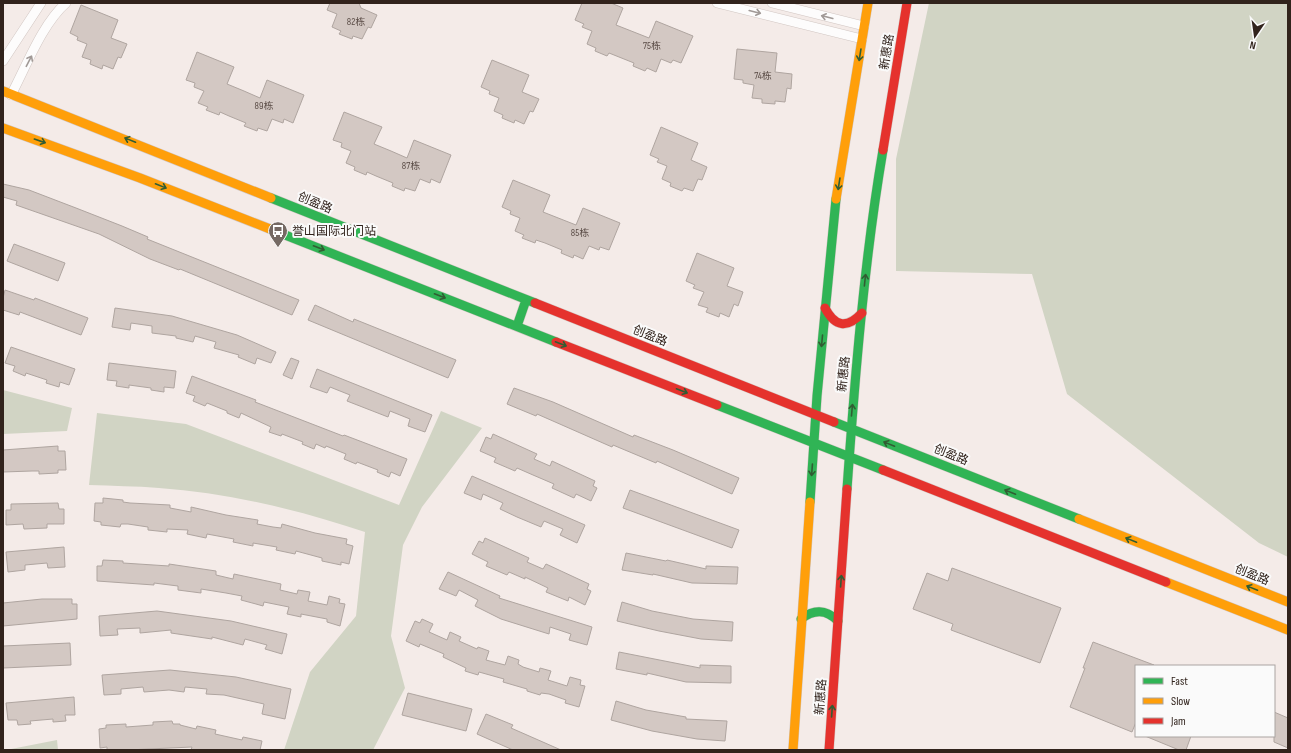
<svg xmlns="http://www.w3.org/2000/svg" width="1291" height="753" viewBox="0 0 1291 753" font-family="'Sofia Sans Condensed','Noto Sans SC',sans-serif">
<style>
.green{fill:#d1d4c4}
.building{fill:#d3c8c3;stroke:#afa5a0}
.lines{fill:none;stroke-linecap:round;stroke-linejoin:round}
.street-casing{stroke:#d1c6c2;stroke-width:10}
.fast-casing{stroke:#d1c6c2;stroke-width:10}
.slow-casing{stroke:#d1c6c2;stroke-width:10}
.jam-casing{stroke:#d1c6c2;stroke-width:10}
.street{stroke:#fdfcfc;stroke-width:9}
.fast{stroke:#30b455;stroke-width:9}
.slow{stroke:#ff9f0a;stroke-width:9}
.jam{stroke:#e5322d;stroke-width:9}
.oneway{stroke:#a19a97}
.oneway2{stroke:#315d33}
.labels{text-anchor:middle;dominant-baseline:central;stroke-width:4;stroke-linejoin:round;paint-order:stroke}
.number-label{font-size:10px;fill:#5a4c46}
.street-label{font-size:12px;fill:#31231c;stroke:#fafafa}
.poi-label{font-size:12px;fill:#31231c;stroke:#fafafa;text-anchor:start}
</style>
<rect width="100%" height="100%" fill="#f4ebe8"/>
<path class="green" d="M929 3H1288V557L1259 543 1067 394 1032 274 896 271V159Z
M3 390 72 408 67 431 3 434Z
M441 411 482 428 422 507 403 545 391 636 405 688 373 750H284L310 672 356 616 365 532C299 510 229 493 159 488 136 486 112 486 89 485L97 413 186 424 399 505Z
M57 740 58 750H6Z"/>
<path class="building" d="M330 3H359L361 8 377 15 371 28 368 27 362 39 353 36 352 39 339 34 341 31 332 27 337 14 327 10Z
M582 3H611L623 8 616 25 649 38 656 21 693 36 681 63 673 60 671 63 661 59 656 72 647 68 645 71 633 66 634 63 609 53 607 56 595 51 596 48 587 44 592 31 582 27 584 24 575 20Z
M81 5 118 20 111 38 127 44 121 58 118 57 113 69 103 65 102 69 90 64 91 60 82 57 87 44 77 40 78 37 70 33Z
M737 49 777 53 775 72 792 74 791 89 787 88 785 102 775 101V104L762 103V99L752 98 754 85 743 83V80L734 79Z
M197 52 234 67 227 84 244 91 260 98 267 80 304 95 293 123 284 119 283 123 272 119 267 131 258 128 257 131 244 126 246 123 229 116 220 112 219 115 206 110 208 107 198 103 204 91 194 87 195 83 186 80Z
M492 60 529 75 522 92 539 99 533 112 530 111 524 124 515 120 514 123 502 118 503 115 494 111 499 98 489 94 490 91 481 87Z
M344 112 382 127 374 144 391 151 407 158 414 140 451 155 440 183 431 179 430 183 420 179 415 191 405 188 404 191 392 186 393 183 376 176 367 172 366 175 354 170 355 167 346 163 351 151 341 147 342 143 333 140Z
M661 127 698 143 691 160 707 167 702 180 698 179 693 191 684 188 682 191 670 186 671 183 662 179 667 166 657 162 659 159 650 155Z
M513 180 550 195 543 212 576 225 583 208 620 223 609 250 600 247 599 250 589 246 583 259 574 255 573 258 561 253 562 250 545 243 536 240 535 243 522 238 524 235 515 231 520 218 510 214 511 211 502 207Z
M3 184 29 190 76 208 122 226 148 237 147 239 299 300 292 315 180 269 179 270 150 259 99 234 16 205 17 201 3 197Z
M14 244 65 263 58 281 7 261Z
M697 253 734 268 727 286 743 292 738 306 734 304 729 317 720 313 719 317 706 312 708 308 698 305 704 292 693 288 695 285 686 281Z
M5 290 34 300 35 298 88 318 81 335 20 312 19 315 3 310V298Z
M315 305 353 322 354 319 456 360 448 378 308 320Z
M115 308 172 316 237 335 276 352 271 363 257 358 255 364 238 357 239 355 214 348 216 342 195 336 193 342 176 338V336L152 333V326L131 323 130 330 112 327Z
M11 347 75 369 69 385 60 382 59 387 46 383 47 380 26 373 25 376 13 371 15 366 5 363Z
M291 358 299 361 292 379 283 375Z
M109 363 176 371 174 388 164 387V392L151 390V388L129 385V388L116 386 117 381 107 380Z
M317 369 432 415 425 432 408 426 410 419 390 411 388 417 347 401 350 395 330 387 327 393 310 387Z
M192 376 256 400 255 402 343 436 344 435 407 459 400 476 391 472 389 477 377 472 378 470 357 462 356 464 344 459 346 454 326 446 325 448 316 444 314 449 302 444 303 442 282 434 281 436 269 432 271 427 241 413 239 418 227 413V411L207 403 205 406 193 401 195 396 186 393Z
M514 388 553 402 633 437 634 435 673 450 739 478 732 494 657 461 656 463 613 445 612 447 537 414 536 416 507 404Z
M493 434 537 454 534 459 550 466 552 461 595 481 593 486 597 488 591 501 576 494 574 498 552 488 554 484 533 475 517 468 515 471 494 462 496 458 480 451 486 437 491 439Z
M58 446V451H65L66 470H58V473L39 474V471H32L3 472V450Z
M472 476 585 525 577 543 560 535 563 529 544 521 541 527 517 517 500 509 503 503 483 494 481 500 464 493Z
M630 490 739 530 732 548 623 508Z
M103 498 123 500V502L130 503 170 505V508L191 512V507L226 515 258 520 257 524 273 527 281 528 282 524 315 533 347 539 346 544 353 546 349 564 341 562V565L322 561V558L296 551 295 554 276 550 277 547 253 543V546L233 542 234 539 207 534 206 538 187 534 188 530 167 529V532L148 530V527L128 524H121L120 527 101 525V522L94 521 95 503H103Z
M58 503 59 509H64V524H47V528L24 529 23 524 6 525V510H11V504Z
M485 538 529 558 527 562 543 569 546 564 589 584 587 589 591 591 585 605 569 597 568 601 546 592 548 588 525 577V579L509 572 507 575 486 566 488 562 472 554 479 541 483 543Z
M64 547 65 567 48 568 47 563 25 565V570L8 572 6 552Z
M626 553 666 561 667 560 706 569V566L738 567 737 584 692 583 653 574V575L622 570Z
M103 560 123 561V563L169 566V564L216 571V575L233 579 234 574 281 584 280 590 297 594 298 590 310 592 308 601 327 605 329 596 340 599 339 603 345 604 340 626 327 622V619L301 614V617L287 614 289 607 264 602 263 606 256 604 241 600 242 596 226 593 201 589V593L178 590V586L154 583V585L97 581V566H102Z
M952 568 1061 608 1040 663 951 630 953 624 913 609 927 573 948 581Z
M448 572 500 596 499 598 592 627 587 645 569 640 571 634 550 627 549 634 501 619 475 606 478 600 459 590 456 596 439 589Z
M42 599H72V604H77V619L3 626V603Z
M622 602 652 611 693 619 733 622 732 641 701 639 659 631 617 621Z
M157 611 231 621 287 634 282 654 265 649 267 645 245 639 243 645 212 637V639L171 633V630L140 633V628L117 629 118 635 100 636 99 616Z
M422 619 433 624 429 632 447 640 450 632 461 637 459 641 477 649 478 647 489 651 486 660 505 665 508 656 519 660 518 664 523 667 539 672 540 668 551 671 548 680 567 686 570 677 581 680 580 685 585 686 579 707 565 703 566 700 549 694 541 693 540 695 527 691V689L503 682 504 679 479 672 478 675 465 671 466 668 443 657 444 654 420 644 419 647 406 641 415 621 420 623Z
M1093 642 1154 665 1136 666V722L1132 732 1070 707 1085 668H1083Z
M70 643 71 665 3 668V646Z
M619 652 700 668V665L731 666V683L686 682 647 673V675L616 669Z
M170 670 236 677 291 689 285 719 262 714 264 704 224 695 206 694 207 689 185 687 184 692 169 690 144 692 143 687 121 689V694L104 695 102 675Z
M408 693 472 709 466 731 402 715Z
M74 697 75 715H65L66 721 53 722V719L30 721 31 724 18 725 17 720H8L6 703Z
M616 701 646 710 686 717V719L727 721 725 741 697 739 652 731 611 720Z
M1274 712 1288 718V748L1274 742Z
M486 714 513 725 511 728 561 750H513L477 734Z
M172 721 173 724H180V725L196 729 197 726 216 730 215 734 242 740 243 737 262 741 260 750H191L192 747 127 750H107V747L100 748 99 729 106 728V725L126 724V727L153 725V722Z
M1145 736H1191L1186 750H1179Z"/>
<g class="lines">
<g class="street-casing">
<path id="street" d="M717 3 862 39
M772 3 864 26
M3 61 41 3
M11 95C26 67 42 24 66 3"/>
</g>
<g class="fast-casing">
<path id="fast" d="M271 198 535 303
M270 229 556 342
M517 326 526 300
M717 405 883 470
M834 422 1079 519
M847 489C855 376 864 262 883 150
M810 502 817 396 836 199
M801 619C814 609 826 609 838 621"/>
</g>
<g class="slow-casing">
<path id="slow" d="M3 91 271 198
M3 128 140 178 270 229
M836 199 868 3
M1079 519 1288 602
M1166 582 1288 630
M793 750 810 502"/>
</g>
<g class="jam-casing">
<path id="jam" d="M883 150 907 3
M535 303 834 422
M825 308C835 327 847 329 862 313
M556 342 717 405
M883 470 1166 582
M829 750 847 489"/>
</g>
<use href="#street" class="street"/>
<use href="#fast" class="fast"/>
<use href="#slow" class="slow"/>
<use href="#jam" class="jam"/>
</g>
<defs><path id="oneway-shaft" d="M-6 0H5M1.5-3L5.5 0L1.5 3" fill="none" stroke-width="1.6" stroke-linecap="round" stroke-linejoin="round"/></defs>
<g class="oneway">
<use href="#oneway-shaft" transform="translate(755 12) rotate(14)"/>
<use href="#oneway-shaft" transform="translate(827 17) rotate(-166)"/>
<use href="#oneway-shaft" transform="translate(29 61) rotate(-63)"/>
</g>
<g class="oneway2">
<use href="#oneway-shaft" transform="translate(860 55) rotate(99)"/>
<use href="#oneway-shaft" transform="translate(130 140) rotate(-158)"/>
<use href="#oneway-shaft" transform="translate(40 141) rotate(19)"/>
<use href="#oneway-shaft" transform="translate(839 184) rotate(99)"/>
<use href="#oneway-shaft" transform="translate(161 186) rotate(22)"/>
<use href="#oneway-shaft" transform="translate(319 248) rotate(21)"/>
<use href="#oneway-shaft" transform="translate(865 280) rotate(-84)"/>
<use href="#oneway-shaft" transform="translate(440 296) rotate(21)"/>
<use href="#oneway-shaft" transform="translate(822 341) rotate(95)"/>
<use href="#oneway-shaft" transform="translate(561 344) rotate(21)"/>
<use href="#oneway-shaft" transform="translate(682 391) rotate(21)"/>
<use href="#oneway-shaft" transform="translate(852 410) rotate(-85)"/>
<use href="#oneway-shaft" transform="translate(889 444) rotate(-158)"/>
<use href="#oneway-shaft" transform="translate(812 470) rotate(94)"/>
<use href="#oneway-shaft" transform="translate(1010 492) rotate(-158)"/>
<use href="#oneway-shaft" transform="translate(1131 540) rotate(-158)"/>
<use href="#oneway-shaft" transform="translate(841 581) rotate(-86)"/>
<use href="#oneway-shaft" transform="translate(1252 588) rotate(-158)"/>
<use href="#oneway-shaft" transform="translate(832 711) rotate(-86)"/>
</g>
<defs>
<g id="bus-pin" transform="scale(1)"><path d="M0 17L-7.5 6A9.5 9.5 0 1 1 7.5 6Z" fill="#756963" stroke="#fafafa"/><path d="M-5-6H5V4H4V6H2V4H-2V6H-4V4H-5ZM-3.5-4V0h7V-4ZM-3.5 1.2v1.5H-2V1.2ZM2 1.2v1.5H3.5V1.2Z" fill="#fff"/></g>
</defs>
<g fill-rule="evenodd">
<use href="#bus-pin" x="278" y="231"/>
</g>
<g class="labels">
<g class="number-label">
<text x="356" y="22">82栋</text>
<text x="652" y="46">75栋</text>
<text x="763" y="76">74栋</text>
<text x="264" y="106">89栋</text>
<text x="411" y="166">87栋</text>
<text x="580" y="233">85栋</text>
</g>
<g class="street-label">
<text transform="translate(887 52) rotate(-81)">新惠路</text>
<text transform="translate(315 203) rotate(23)">创盈路</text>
<text transform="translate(650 336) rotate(22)">创盈路</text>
<text transform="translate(844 374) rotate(-84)">新惠路</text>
<text transform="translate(951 455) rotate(22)">创盈路</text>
<text transform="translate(1252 575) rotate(22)">创盈路</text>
<text transform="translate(821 697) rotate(-86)">新惠路</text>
</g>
<g class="poi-label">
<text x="292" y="231">誉山国际北门站</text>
</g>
</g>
<rect width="1291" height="753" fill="none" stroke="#31231c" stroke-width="8"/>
<rect x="1135" y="665" width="140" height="72" fill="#fafafa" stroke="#aaa4a1"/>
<rect x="1143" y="678" width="20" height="6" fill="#30b455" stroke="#aaa4a1"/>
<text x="1171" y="685" font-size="12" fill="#31231c">Fast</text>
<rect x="1143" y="698" width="20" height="6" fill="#ff9f0a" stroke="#aaa4a1"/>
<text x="1171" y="705" font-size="12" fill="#31231c">Slow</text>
<rect x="1143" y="718" width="20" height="6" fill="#e5322d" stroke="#aaa4a1"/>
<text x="1171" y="725" font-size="12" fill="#31231c">Jam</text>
<g transform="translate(1255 36) rotate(193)" stroke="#fafafa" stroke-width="3" paint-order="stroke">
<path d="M0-3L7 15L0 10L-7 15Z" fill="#31231c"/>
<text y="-6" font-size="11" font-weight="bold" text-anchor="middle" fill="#31231c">N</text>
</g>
</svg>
